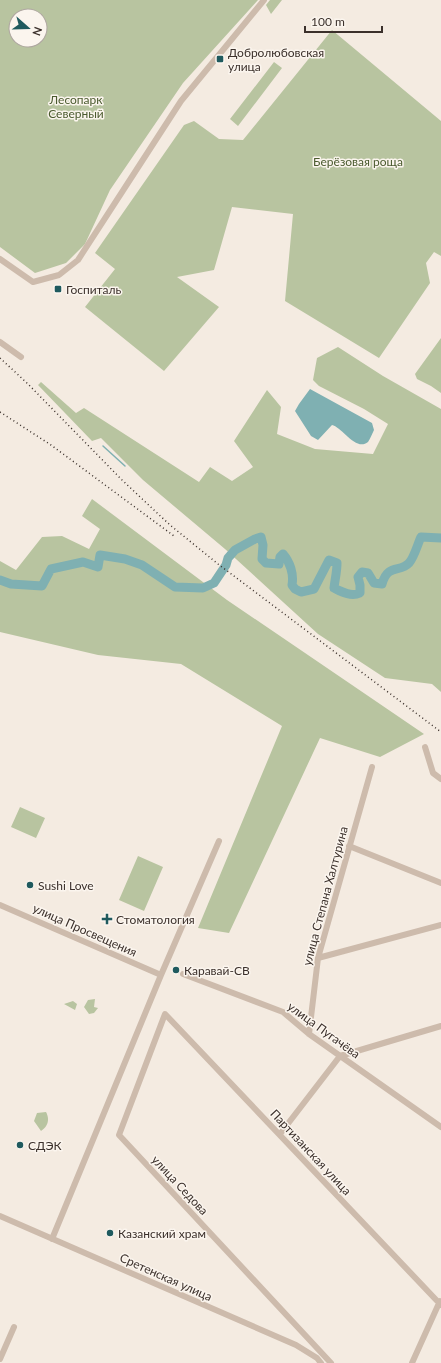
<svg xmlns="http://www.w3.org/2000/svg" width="441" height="1363" viewBox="0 0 441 1363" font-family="Lato,sans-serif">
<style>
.green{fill:#b8c4a0;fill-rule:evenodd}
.water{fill:#7fb0b2}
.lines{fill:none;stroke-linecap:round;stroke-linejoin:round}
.stream{stroke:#7fb0b2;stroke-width:1.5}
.river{stroke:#7fb0b2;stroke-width:9}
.minor{stroke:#cdbbac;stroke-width:6}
.rail{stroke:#3b302b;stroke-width:1.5;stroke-dasharray:1 3;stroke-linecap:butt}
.poi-dot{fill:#1f5a5e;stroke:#fbf5ee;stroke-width:1.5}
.labels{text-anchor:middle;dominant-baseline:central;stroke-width:3;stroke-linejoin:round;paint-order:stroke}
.poi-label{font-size:12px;fill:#3b302b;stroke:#fbf5ee;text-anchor:start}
.park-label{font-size:12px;fill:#4a5a2e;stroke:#fbf5ee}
.street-label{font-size:12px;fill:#3b302b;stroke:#fbf5ee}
</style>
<rect width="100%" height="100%" fill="#f4ebe1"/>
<path class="green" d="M0 0H258L183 83 110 190 85 244 66 263 35 273 0 247ZM16 16H40V40H16Z
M270 0H282L271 14 266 5Z
M332 30 441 121V256L434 252 426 263 430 283 379 358 285 301 293 214 232 207 214 270 177 277 219 307 164 371 85 307 115 269 95 253 184 125 194 121 219 139 243 140Z
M274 62 282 68 238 126 230 119Z
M441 338V393L431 386 417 379 415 374Z
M338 347 383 376 441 409V692L432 684 385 678 318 634 225 549 143 480 101 438 92 441 38 385 41 382 76 413 84 408 199 482 210 467 232 481 253 467 234 441 267 390 281 407 277 434 315 449 373 454 388 424 364 409 319 386 313 380 317 358Z
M92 499 227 600 424 734 380 757 320 738 229 933 198 928 282 726 181 664 98 655 0 632V561L16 570 42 537 62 536 89 549 100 529 82 516Z
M20 807 45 818 36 838 11 827Z
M138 856 163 867 144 911 119 900Z
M95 999 94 1007 98 1008 94 1013 89 1014 84 1007 88 1000Z
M73 1001 77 1004 75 1010 64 1004Z
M46 1112C50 1119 48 1127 41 1131L34 1121 37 1113Z"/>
<path class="water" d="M310 389 372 423 374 430C372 434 370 439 368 442 356 452 342 427 332 425L318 440 311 436 295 411 299 404Z"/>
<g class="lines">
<path class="stream" d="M103 446 125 466"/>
<path class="river" d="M0 580 11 584 42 586 51 569 83 562 98 567 100 555 125 559 142 565 175 587 203 588 214 583 226 565 228 558 235 550 255 539 261 537 263 545 262 559 266 563 279 564 280 557 283 554C290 562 294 574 292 585L295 589 301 592 314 589 329 560 337 563C337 572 335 579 334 588 342 592 351 597 360 593V585L358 577 362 572 368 573 374 583 382 584C388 563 400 573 409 563 414 558 418 543 421 537L441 538"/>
<path class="minor" d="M0 259 33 282 59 275 78 260 181 101 264 0
M0 342 21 357
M425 747 433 773 441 779
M349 846 441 883
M0 905 161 975
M318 958 441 925
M183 974 283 1012 309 1034 441 1127
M309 1034 318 958 372 767
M280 1134 340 1056 441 1026
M0 1216 296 1345 317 1358 321 1363
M52 1239 161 975 219 841
M0 1359 14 1327
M331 1363 119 1135 165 1014 441 1305
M412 1363 440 1301"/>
<path class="rail" d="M0 358 28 384 122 480 170 525 218 564 441 732
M0 412 51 445 174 536"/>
</g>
<g class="poi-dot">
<rect x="216" y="55" width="8" height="8" rx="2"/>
<rect x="54" y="285" width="8" height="8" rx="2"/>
<circle cx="30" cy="885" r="4"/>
<path d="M105 913h4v4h4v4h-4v4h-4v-4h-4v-4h4z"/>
<circle cx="176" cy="970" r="4"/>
<circle cx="20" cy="1145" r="4"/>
<circle cx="110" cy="1233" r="4"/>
</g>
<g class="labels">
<g class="poi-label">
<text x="228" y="52">Добролюбовская<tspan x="228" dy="14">улица</tspan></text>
<text x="66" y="289">Госпиталь</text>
<text x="38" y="885">Sushi Love</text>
<text x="116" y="919">Стоматология</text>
<text x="184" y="970">Каравай-СВ</text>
<text x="28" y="1145">СДЭК</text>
<text x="118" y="1233">Казанский храм</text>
</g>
<g class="park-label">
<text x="76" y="99">Лесопарк<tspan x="76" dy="14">Северный</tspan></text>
<text x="358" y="161">Берёзовая роща</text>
</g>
<g class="street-label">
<text transform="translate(325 896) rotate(-75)">улица Степана Халтурина</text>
<text transform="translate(85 930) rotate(24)">улица Просвещения</text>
<text transform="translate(324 1030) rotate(36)">улица Пугачёва</text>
<text transform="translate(311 1152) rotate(47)">Партизанская улица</text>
<text transform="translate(180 1185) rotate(47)">улица Седова</text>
<text transform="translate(166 1277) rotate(24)">Сретенская улица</text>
</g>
</g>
<g transform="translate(28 28) rotate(110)"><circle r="19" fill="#fbf5ee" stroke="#aea6a0"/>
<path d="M0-3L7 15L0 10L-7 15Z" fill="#1f5a5e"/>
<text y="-6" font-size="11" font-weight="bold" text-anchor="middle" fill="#3b302b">N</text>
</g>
<path d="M305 26v6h77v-6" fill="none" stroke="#3b302b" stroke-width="2"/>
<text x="311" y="26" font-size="12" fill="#3b302b" stroke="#fbf5ee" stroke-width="3" paint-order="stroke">100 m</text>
</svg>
